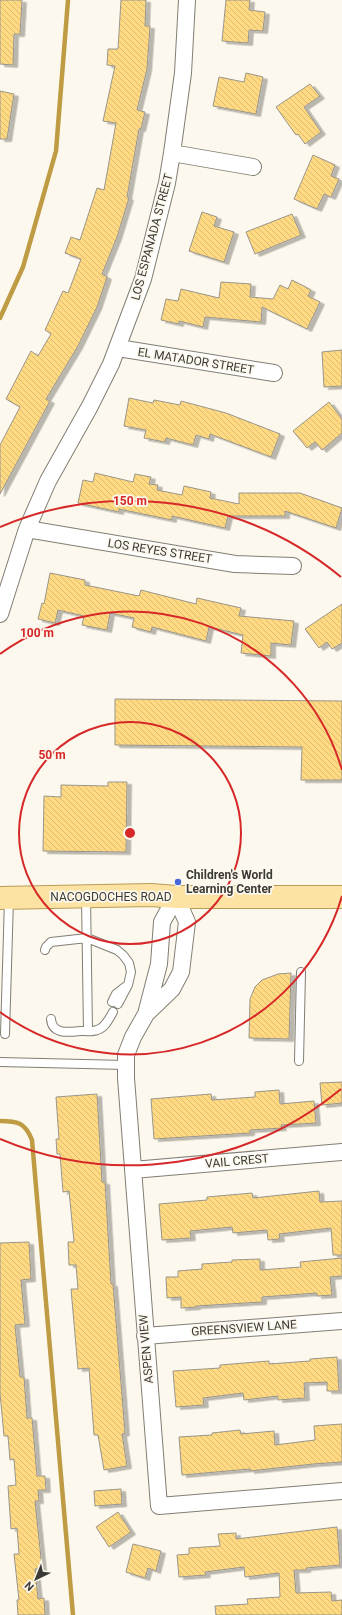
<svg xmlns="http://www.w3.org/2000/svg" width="342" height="1615" viewBox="0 0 342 1615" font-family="Roboto,sans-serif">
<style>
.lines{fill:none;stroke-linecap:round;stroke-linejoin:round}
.stream{stroke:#bf9c43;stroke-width:4.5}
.building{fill:url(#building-back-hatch);stroke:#9a958b;filter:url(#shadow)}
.lane-casing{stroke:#827e74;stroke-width:10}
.street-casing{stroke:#827e74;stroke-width:18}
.primary-casing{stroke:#b89c56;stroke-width:24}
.lane{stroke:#fff;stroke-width:8}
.street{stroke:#fff;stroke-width:16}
.primary{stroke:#fce3a4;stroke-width:22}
.ring{fill:none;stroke:#d62828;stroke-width:2}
.poi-dot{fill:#4467da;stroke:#fcf8ed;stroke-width:1.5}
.labels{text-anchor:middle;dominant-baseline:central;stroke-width:3.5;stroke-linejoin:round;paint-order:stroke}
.street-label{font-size:12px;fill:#3c3a36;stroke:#fcf8ed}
.poi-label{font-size:12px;font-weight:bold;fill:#3c3a36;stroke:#fcf8ed;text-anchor:start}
.centre{fill:#d62828;stroke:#fcf8ed;stroke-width:2}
.ring-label{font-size:12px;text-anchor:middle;font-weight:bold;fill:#d62828;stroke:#fcf8ed;stroke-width:3.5;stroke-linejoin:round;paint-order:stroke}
</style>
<defs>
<pattern id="building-back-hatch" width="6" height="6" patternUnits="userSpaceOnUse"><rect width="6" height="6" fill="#ffda82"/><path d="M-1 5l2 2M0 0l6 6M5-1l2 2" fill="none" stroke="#dbbc71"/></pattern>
<filter id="shadow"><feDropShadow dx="4.5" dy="2.5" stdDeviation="0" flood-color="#0004"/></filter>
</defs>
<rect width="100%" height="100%" fill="#fcf8ed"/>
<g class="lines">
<path class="stream" d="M0 318 23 267 56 151 68 0
M0 1121C17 1121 25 1122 32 1140L73 1615"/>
</g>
<path class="building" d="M0 0H22L20 34H14L13 65 0 64Z
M121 0H146L145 26H150L147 69 137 110 145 112 141 129H139L127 197 129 198 117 237 102 274 107 277 97 307 78 346 46 399 50 401 0 494V445L20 407 6 399 31 351 38 356 51 334 45 330 63 291 68 293 81 259 65 253 71 237 80 240 97 188 104 190 116 123 103 121 115 66 107 65 108 49H118Z
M226 0H250L249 10 265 12 263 31 249 30 248 43 222 41Z
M246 73 263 77 256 114 213 106 219 77 244 82Z
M310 84 320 96 304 107 321 132 305 144 298 134 296 135 276 107Z
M0 91 14 94 7 139H0Z
M313 155 335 165 331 176 339 179 331 197 324 194 317 209 294 199Z
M202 212 217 217 214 226 234 232 224 262 189 251Z
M292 214 301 235 255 254 246 232Z
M292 280 311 290 308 296 320 302 307 329 262 307 261 322 205 317 203 327 179 321V324L161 320 166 299 178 301 181 289 219 298 221 282 251 284 250 297 273 299 280 285 288 289Z
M342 350V386L324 387 322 352Z
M129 398 153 403 154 400 180 405 181 401 226 413 280 434 271 457 210 434 209 439 196 435 193 445 166 438 165 442 144 438 146 430 124 426Z
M329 402 342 419V433L322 450 315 442 307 448 293 431Z
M95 473 133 482 135 474 151 477 149 484 158 485 157 490 182 495 184 486 211 492 210 498 239 504V493H300L342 508 336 528 285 511V516H228L225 528 172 516V520L119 509V512L78 503 83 480 93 482Z
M50 573 85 580V585L139 596 141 590 196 604 197 598 241 608 239 616 294 621 291 645 271 643V656L241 653 243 635 209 627 206 641 152 627 151 632 132 627 134 618 110 613 107 630 82 625 84 616 58 610 55 623 38 619 42 603 44 604Z
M342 604V643L332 649 327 642 319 648 305 629Z
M115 699 342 701V780H301L302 747 115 745Z
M108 782H127L126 852 43 851 44 796 61 797V785L108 786Z
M291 973 289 1039 249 1038 250 999 255 987 262 980 278 974Z
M342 1082V1103L322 1105 320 1083Z
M279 1090 280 1104 314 1101 316 1123 281 1125 282 1128 250 1130V1133L154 1139 151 1099 211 1094 212 1100 255 1097V1092Z
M97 1094 102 1182H105L111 1284H113L125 1433 122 1434 127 1466 104 1470 98 1435H94L89 1368 78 1369 71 1289H78L76 1265H69L68 1242H74L69 1191 63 1192 60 1154H57L56 1139H59L56 1097Z
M319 1191 320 1202 342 1201V1255H333L331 1228 279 1234 280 1239 268 1240 267 1230 233 1233 232 1227 190 1231 191 1238 162 1240 159 1204 207 1200V1197L252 1193 253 1198Z
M29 1242 31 1279 21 1280 25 1324 15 1325 20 1377H24L27 1418H32L37 1476H45L46 1490H38L39 1501H35L42 1568 35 1569 38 1599 44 1598 45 1615H18L17 1600H19L14 1554H19L17 1528 11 1529 8 1486 16 1485 14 1459 10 1460 8 1436H4L0 1393V1243Z
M342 1258V1276L330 1277 332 1295 317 1296V1293L262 1297V1302L196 1306V1307L181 1308V1297L167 1298 166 1277H178V1271L202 1269V1264L232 1262V1260L260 1259V1270L301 1267 300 1262Z
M337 1357 339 1391H327V1382L304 1383 305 1398 278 1400V1396L244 1400 243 1393 203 1398 204 1405 176 1407 173 1371 220 1368V1365L269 1361V1364L310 1361V1359Z
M342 1424V1462L313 1464 250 1471V1469L182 1475 179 1437 212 1435V1433L240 1430 241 1434 274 1431 275 1445 315 1440 314 1426Z
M121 1489 122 1504 95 1506 94 1491Z
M118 1512 131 1532 109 1547 96 1527Z
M337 1527 340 1565 306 1568V1570H294L296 1593 331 1592 332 1601 342 1600V1615H216L215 1606 248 1604 247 1599 280 1597 279 1573 245 1577 244 1567 205 1572 206 1575 179 1577 177 1555 189 1554V1548L220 1546 218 1534 236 1533V1539Z
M133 1544 161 1551 156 1571 148 1568 145 1578 126 1572Z"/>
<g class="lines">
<g class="lane-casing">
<path id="lane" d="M86 897 88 1031
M45 950 46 947 51 942 87 938 117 950 123 955 129 963 131 972 128 985 118 1004
M112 1002 116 994 125 987
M51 1019C52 1035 69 1032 81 1031 86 1031 92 1032 97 1030 105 1028 109 1019 113 1012
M5 1034 9 899
M299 1061 301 972
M0 1062 126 1065"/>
</g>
<g class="street-casing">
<path id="street" d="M172 153 253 167
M118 348 274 373
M27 529 235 564 293 566
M0 614 27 529 48 481 90 406 111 364 143 279 167 183 172 153 183 73 187 0
M176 897 162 922 159 964 146 1014 133 1037 126 1055V1078L159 1506 342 1491
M146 1014 172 989 181 972 187 922 176 897
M133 1170 342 1152
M145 1336 342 1321"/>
</g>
<g class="primary-casing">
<path id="primary" d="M0 898 151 895 176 897H342"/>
</g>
<use href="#lane" class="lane"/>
<use href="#street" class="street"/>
<use href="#primary" class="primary"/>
</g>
<g class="ring">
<circle cx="130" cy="833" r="111"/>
<path d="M342 896A221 221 0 0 1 0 1012M0 654A221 221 0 0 1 342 770"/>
<path d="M341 1089A332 332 0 0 1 0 1139M0 527A332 332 0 0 1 341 577"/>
</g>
<circle class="poi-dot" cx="178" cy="882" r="4"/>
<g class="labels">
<g class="street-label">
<text transform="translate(152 237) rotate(-75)">LOS ESPANADA STREET</text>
<text transform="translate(196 361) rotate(9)">EL MATADOR STREET</text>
<text transform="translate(160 551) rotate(9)">LOS REYES STREET</text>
<text x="111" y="897">NACOGDOCHES ROAD</text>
<text transform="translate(237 1161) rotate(-5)">VAIL CREST</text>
<text transform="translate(244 1328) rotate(-4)">GREENSVIEW LANE</text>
<text transform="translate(146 1349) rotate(-95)">ASPEN VIEW</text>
</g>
<g class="poi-label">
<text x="186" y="875">Children's World<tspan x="186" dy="14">Learning Center</tspan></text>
</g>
</g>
<circle cx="130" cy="833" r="6" class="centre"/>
<g class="ring-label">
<text x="130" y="505">150 m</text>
<text x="37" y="637">100 m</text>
<text x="52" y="759">50 m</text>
</g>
<g transform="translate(36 1579) rotate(223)" stroke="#fcf8ed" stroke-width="3" paint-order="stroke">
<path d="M0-3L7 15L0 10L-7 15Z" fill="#3c3a36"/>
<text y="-6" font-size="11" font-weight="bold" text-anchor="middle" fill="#3c3a36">N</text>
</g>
</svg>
